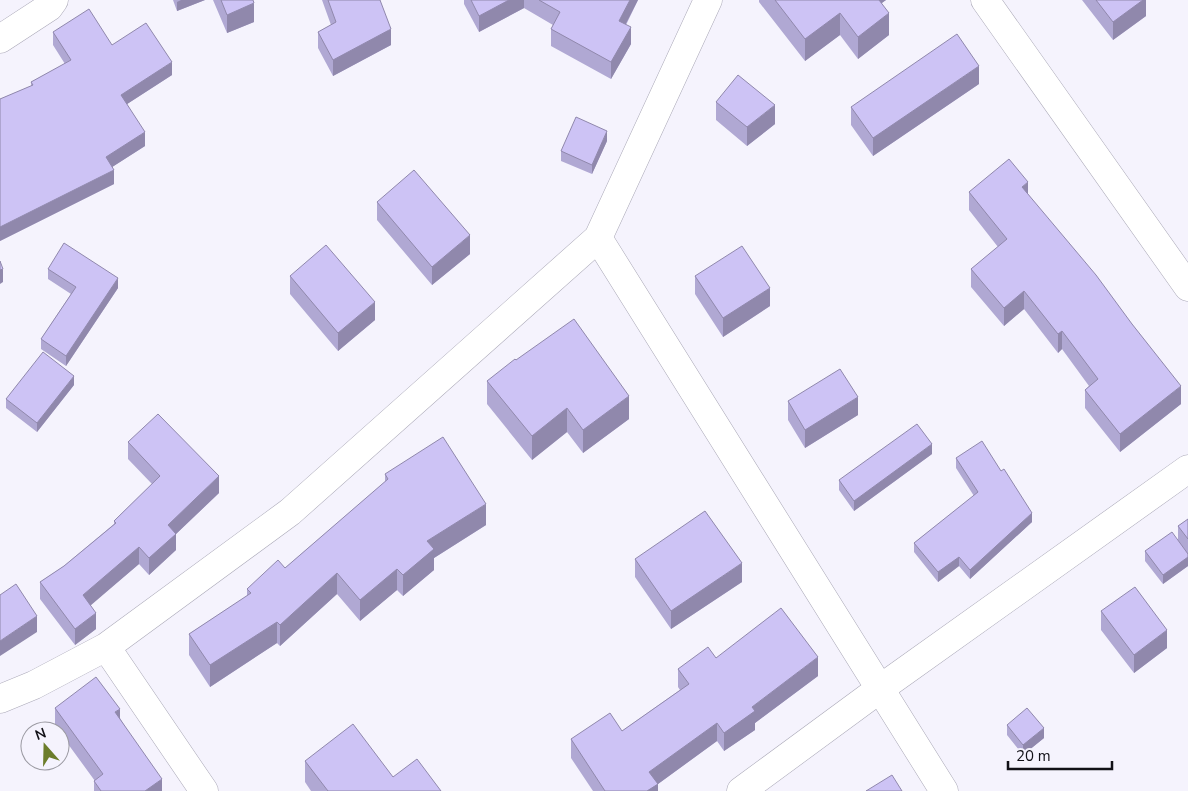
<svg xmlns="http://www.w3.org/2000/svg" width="1188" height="791" viewBox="0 0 1188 791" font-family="'Nunito Sans',sans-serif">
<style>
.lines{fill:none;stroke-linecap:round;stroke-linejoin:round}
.street-casing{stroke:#aaa8b7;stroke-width:29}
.street{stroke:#fff;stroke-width:28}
.wall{fill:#b0a8d3}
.shaded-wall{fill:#9088ac}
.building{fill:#cdc3f5;stroke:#9088ac}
</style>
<rect width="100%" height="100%" fill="#f5f3fd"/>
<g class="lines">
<g class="street-casing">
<path id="street" d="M985 0 1188 287
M0 39 49 7 54 0
M598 238 944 791
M106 647 204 791
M0 699 34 685 106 647 290 512 598 238 708 0
M741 791 881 688 1188 469"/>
</g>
<use href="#street" class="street"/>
</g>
<path class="wall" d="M173 0H205L177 11Z
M213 0H253L254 22 227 33Z
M322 0H380L391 45 333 76 318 48V32L331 25Z
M464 0H638L626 25 631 44 611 79 551 46V29L553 25 524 8 479 32 464 4Z
M759 0H886L881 3 889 35 858 59 840 35 805 61 759 2Z
M1082 0H1146V16L1113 40Z
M53 32 112 45 172 75 127 104 145 146 112 167 114 184 0 241V99L31 86V82L65 64 53 45Z
M979 84 873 156 851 125V107Z
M716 102 775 124 747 146 716 120Z
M607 141 592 174 561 161V151Z
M969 192 1028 194 1181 404 1120 452 1085 408V390L1089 386 1062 349 1058 353 1024 309 1004 326 971 287V269L998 247 969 210Z
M377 202 470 254 432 285 377 220Z
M48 269 118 288 66 366 41 349V339L71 294 48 279Z
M290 276 375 320 338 351 290 294Z
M695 276 770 306 723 337 695 294Z
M516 360 629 419 583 453 567 432 532 460 487 404V381Z
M74 385 37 432 6 408V399Z
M788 401 858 415 805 448 788 420Z
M128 442 219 493 176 534V550L149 575 139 564 90 605 96 629 75 645 40 599V582L64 566 114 524V521L152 484 128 459Z
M932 454 854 511 839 490V480Z
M956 458 1032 522 970 579 959 566 938 582 914 552V543L974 496 956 468Z
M385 474 486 525 434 558V570L403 596 397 590 360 621 337 594 280 646 277 643 210 687 189 655V634L247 596V589L285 568 385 482Z
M1188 519V566L1163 584 1145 561V551L1178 541V526Z
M635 559 742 582 671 629 635 577Z
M1101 611 1167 648 1134 673 1101 630Z
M716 658 818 676 755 723V730L724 751 717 741 658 784V791H593L571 758V739L622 731 680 690 678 687V669Z
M55 708 120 718 162 791H94V781H95L60 733V731H58L55 726Z
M1007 725 1044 738 1023 755 1007 735Z
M305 761 393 777 441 791H311L305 782Z"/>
<path class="shaded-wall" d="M181 0H205L177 11V2Z
M509 0H524V8L479 32V16Z
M630 0H638L619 37V21Z
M870 0H886L870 12Z
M1143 0H1146V16L1113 40V22Z
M254 3V22L227 33V15Z
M840 13V35L805 61V39Z
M889 13V35L858 59V37Z
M631 27V44L611 79V62Z
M391 29V45L333 76V60Z
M172 62V75L121 108V95Z
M979 66V84L873 156V138Z
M775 105V124L747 146V127Z
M607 131V141L592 174V165Z
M145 132V146L106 171V157Z
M114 170V184L0 241V227Z
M1028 182V201L1022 187Z
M470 235V254L432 285V267Z
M3 269V282L0 284V270Z
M118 278V288L66 366V356Z
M770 288V306L723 337V318Z
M1024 291V309L1004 326V308Z
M375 302V320L338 351V333Z
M1062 331V349L1058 353V334Z
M74 376V385L37 432V423Z
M1181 386V404L1120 452V434Z
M629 396V419L583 453V430Z
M858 397V415L805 448V430Z
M567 408V432L532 460V436Z
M932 444V454L854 511V501Z
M219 476V493L176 534V550L149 575V558L168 525Z
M486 504V525L434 558V570L403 596V575L427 541Z
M1032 513V522L970 579V570Z
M139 547V564L83 612V595Z
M959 557V566L938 582V572Z
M1188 557V566L1163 584V575Z
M742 563V582L671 629V611Z
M397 569V590L360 621V600Z
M337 573V594L280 646V625Z
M96 613V629L75 645V629Z
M37 616V632L0 656V641Z
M277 622V643L210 687V665Z
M1167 630V648L1134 673V655Z
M818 657V676L755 723V730L724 751V733L752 707Z
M120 709V728L115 712Z
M717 723V741L658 784V791H647L649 772Z
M1044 728V738L1023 755V745Z
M162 779V791H145Z"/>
<path class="building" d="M221 0H253L254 3 227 15Z
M328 0H380L391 29 333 60 318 32 336 22Z
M471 0H509L479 16Z
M539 0H630L619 21 631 27 611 62 551 29 560 12Z
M775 0H879L889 13 858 37 840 13 805 39Z
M1096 0H1143L1113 22Z
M89 9 112 45 146 23 172 62 121 95 145 132 106 157 114 170 0 227V99L33 85 31 82 71 60 53 32Z
M957 34 979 66 873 138 851 107Z
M738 75 775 105 747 127 716 102Z
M576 117 607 131 592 165 561 151Z
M1009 159 1028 182 1022 187 1096 275 1132 324 1181 386 1120 434 1085 390 1098 379 1062 331 1058 334 1024 291 1004 308 971 269 1007 239 969 192Z
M414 170 470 235 432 267 377 202Z
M64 243 118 278 66 356 41 339 76 287 48 269Z
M326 245 375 302 338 333 290 276Z
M742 246 770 288 723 318 695 276Z
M0 261 3 269 0 270Z
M574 319 629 396 583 430 567 408 532 436 487 381 515 359 516 360Z
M43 352 74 376 37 423 6 399Z
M840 369 858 397 805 430 788 401Z
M158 414 219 476 168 525 176 534 149 558 139 547 83 595 96 613 75 629 40 582 64 566 116 523 114 521 160 476 128 442Z
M917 424 932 444 854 501 839 480Z
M443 437 486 504 427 541 434 549 403 575 397 569 360 600 337 573 280 625 277 622 210 665 189 634 251 593 247 589 278 560 285 568 388 479 385 474Z
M982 441 1001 471 1004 469 1032 513 970 570 959 557 938 572 914 543 978 492 956 458Z
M705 511 742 563 671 611 635 559Z
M1188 519V539L1178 526Z
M1172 532 1188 554V557L1163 575 1145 551Z
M16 584 37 616 0 641V595Z
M1135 587 1167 630 1134 655 1101 611Z
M781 608 818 657 752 707 755 711 724 733 717 723 649 772 658 784 647 791H605L571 739 610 713 622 731 689 684 678 669 708 647 716 658Z
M96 677 120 709 115 712 162 779 145 791H101L94 781 103 774 55 708Z
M1027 708 1044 728 1023 745 1007 725Z
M353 724 393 777 417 759 441 791H328L305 761Z
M892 775 902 791H866Z"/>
<g transform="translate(45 746) rotate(340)"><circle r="24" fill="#f5f3fd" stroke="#9a99a1"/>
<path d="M0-4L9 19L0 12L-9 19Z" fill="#6c7d2b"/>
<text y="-8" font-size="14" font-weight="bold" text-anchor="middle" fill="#121117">N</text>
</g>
<path d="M1008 761v8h104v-8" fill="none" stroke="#121117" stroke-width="2.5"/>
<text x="1016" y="761" font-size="15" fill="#121117" stroke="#f5f3fd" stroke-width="4" paint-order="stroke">20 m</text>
</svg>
